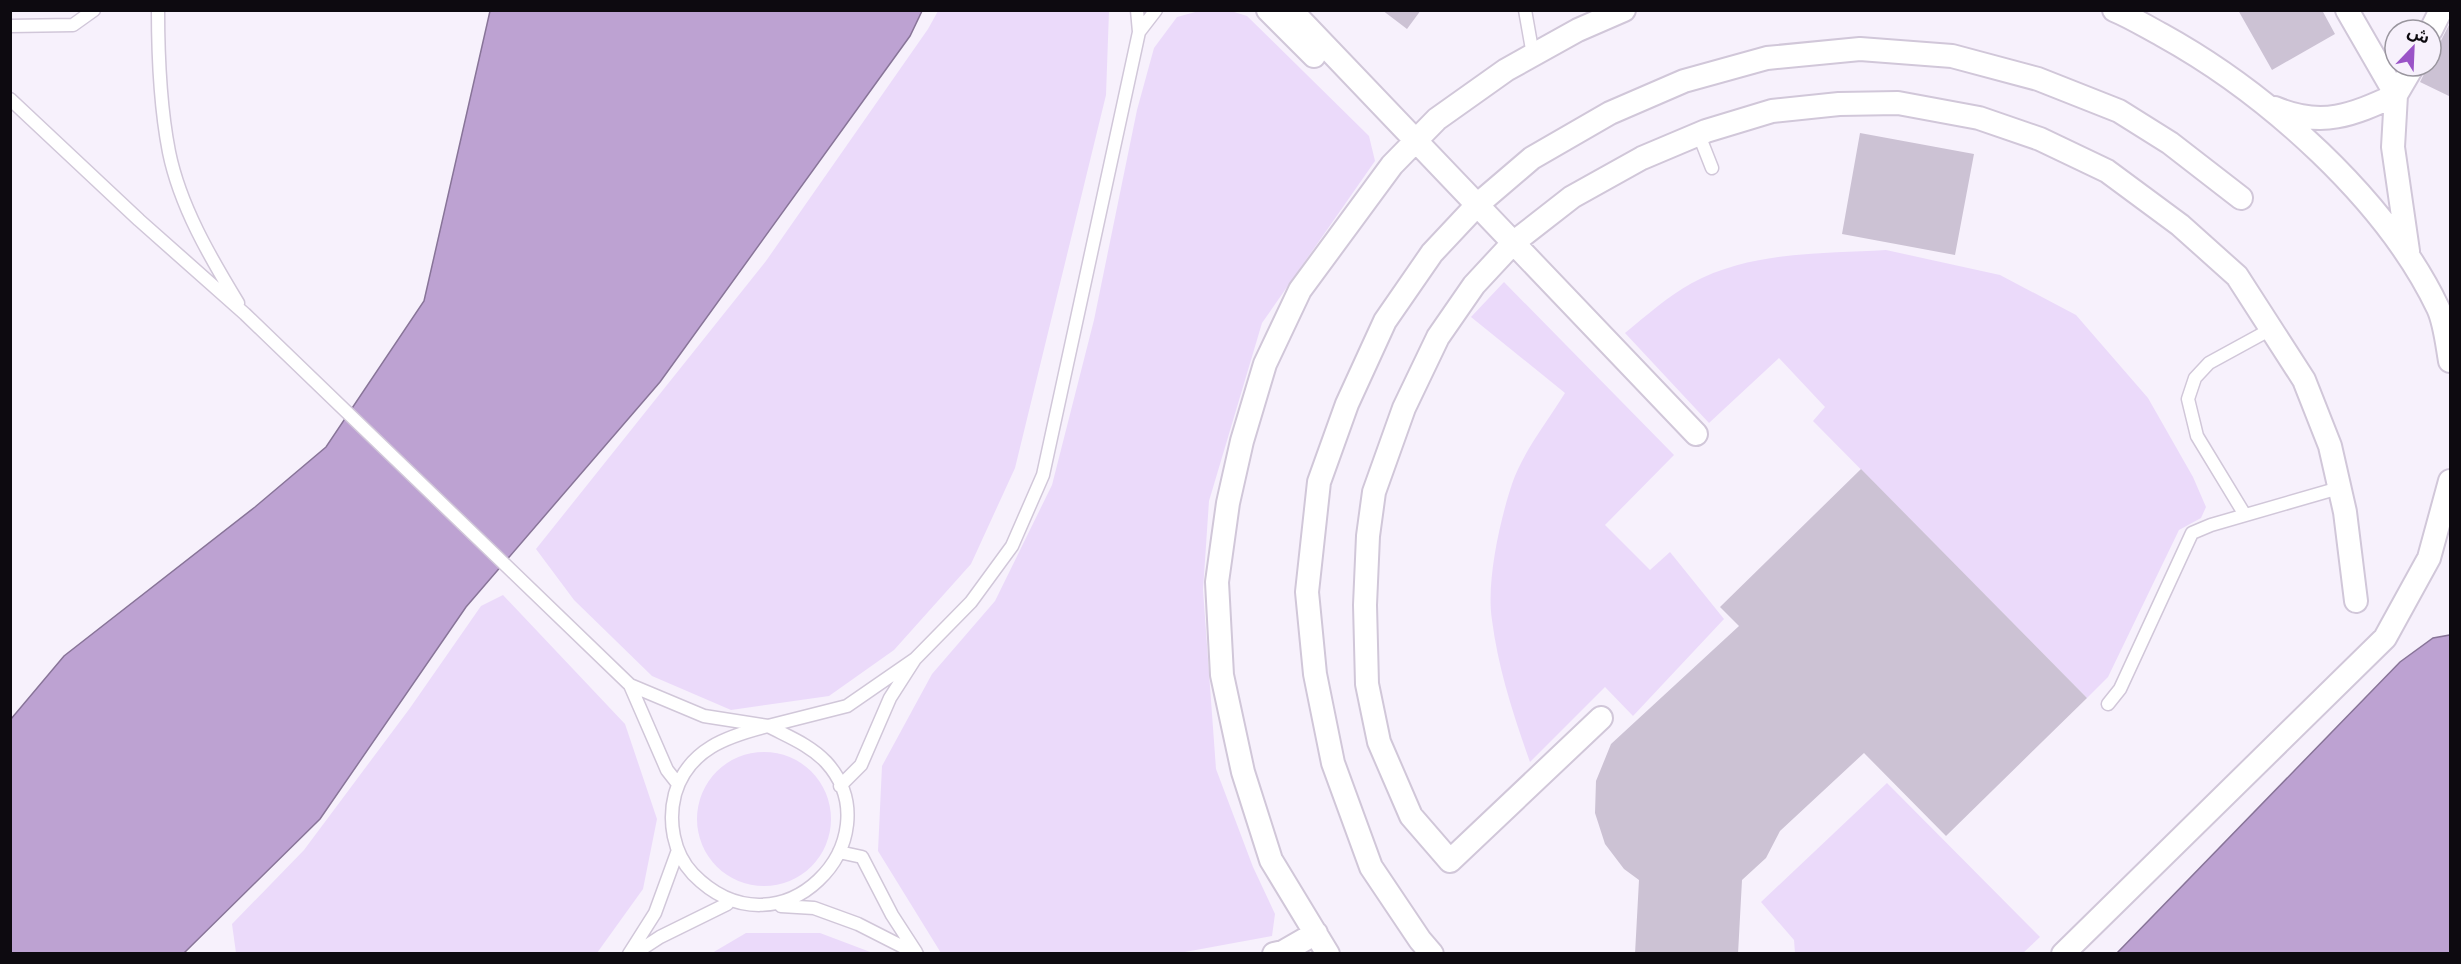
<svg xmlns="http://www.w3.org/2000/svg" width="2461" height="964" viewBox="0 0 2461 964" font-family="'PT Sans Narrow','Noto Sans Arabic',sans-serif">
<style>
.green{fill:#ebdafa}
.water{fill:#bda2d2;stroke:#887498;stroke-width:1.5}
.building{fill:#ccc2d4}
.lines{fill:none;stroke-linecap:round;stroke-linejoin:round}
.lane-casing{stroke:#d1c7d9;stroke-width:15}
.street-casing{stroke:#d1c7d9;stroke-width:26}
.lane{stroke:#fff;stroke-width:12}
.street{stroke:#fff;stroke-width:22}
</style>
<rect width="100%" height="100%" fill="#f7f1fc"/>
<path class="green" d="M938 11H1109L1106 95 1015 468 971 564 894 650 829 696 731 710 652 676 574 600 536 549 766 261 928 29Z
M1199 11H1231L1247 16 1369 136 1375 161 1262 323 1209 501 1203 590 1216 769 1253 867 1275 914 1272 936 1174 954 941 953 878 851 882 766 932 674 995 601 1052 485 1094 320 1137 110 1154 48 1177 17Z
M1886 250 2000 275 2076 315 2148 398 2193 477 2206 507 2201 518 2179 530 2108 677 2087 698 1813 421 1825 407 1779 358 1709 423 1625 333C1646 316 1668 296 1692 283 1752 251 1820 254 1886 250Z
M1504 282 1674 455 1605 525 1650 570 1670 552 1724 619 1633 716 1605 687 1530 762C1514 717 1498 668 1492 620 1486 582 1500 520 1512 484 1523 452 1547 422 1565 393L1471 317Z
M503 595 625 724 657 819 643 889 597 953H236L232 924 304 850 410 708 481 606Z
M697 819a67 67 0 1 1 134 0a67 67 0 1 1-134 0Z
M1887 783 2040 937 2023 953H1795L1794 940 1761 902Z
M746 933H820L873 953H712Z"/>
<path class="water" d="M490 11H922L910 36 660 382 466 607 320 819 184 953 11 954V719L64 656 255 507 326 447 424 301Z
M2450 635V953H2117L2400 662 2433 638Z"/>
<path class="building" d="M1382 10H1421L1407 29Z
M2238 10H2322L2335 34 2272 70Z
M2451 21V97L2420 82 2428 66H2431V60Z
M1860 133 1974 154 1955 255 1842 234Z
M1861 469 2087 698 1946 836 1864 753 1780 831 1766 858 1742 880 1738 954H1635L1639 880 1624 869 1605 844 1595 813 1596 781 1611 744 1739 626 1720 607Z"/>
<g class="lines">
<g class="lane-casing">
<path id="lane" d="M158 10C158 58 160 106 169 152 180 206 210 257 238 303
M1525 10 1533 55
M10 26 73 25 94 10
M1139 32 1156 10
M10 99 139 220 245 314 630 685 704 716 768 726 847 706 915 659
M1699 135 1712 168
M2245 515 2197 436 2188 399 2195 378 2209 363 2273 328
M630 685 667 770 678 784
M2108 704 2120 689 2192 533 2211 525 2339 488
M768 726C789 737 810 745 826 762 896 839 780 963 693 874 673 853 668 821 675 794 688 749 728 736 768 726Z
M840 786 861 765 890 698 915 659 971 602 1012 546 1043 475 1139 32 1137 10
M839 852 862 857 892 915 916 952
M781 906 814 908 858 924 917 954
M629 954 655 913 678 850
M634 954 660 937 727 904 725 898"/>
</g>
<g class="street-casing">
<path id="street" d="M1268 10 1314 56
M1291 10 1696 434
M2114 10C2131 17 2147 27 2162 35 2267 93 2386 199 2438 308 2445 323 2447 344 2450 361
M2347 10 2396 95
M2431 30 2441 10
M2275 108C2322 128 2352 115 2396 95
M2408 251 2393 147 2396 95 2413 66
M1601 718 1450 861 1411 816 1379 742 1367 684 1365 605 1368 536 1374 492 1404 408 1438 337 1474 285 1513 243 1572 197 1642 158 1706 131 1772 111 1839 104 1898 103 1979 118 2040 139 2107 171 2180 225 2237 276 2304 380 2330 446 2345 512 2356 601
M1274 954 1283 952 1316 933
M1328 954 1271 860 1243 772 1222 675 1217 582 1228 503 1242 441 1265 364 1300 290 1392 165 1437 119 1506 70 1578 30 1624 10
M1432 954 1420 940 1371 867 1333 763 1315 674 1307 592 1319 482 1347 404 1385 321 1432 253 1477 205 1532 158 1610 113 1684 81 1767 58 1860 49 1952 56 2038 79 2119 111 2170 143 2241 198
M2063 954 2385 638 2429 558 2450 481"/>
</g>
<use href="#lane" class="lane"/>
<use href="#street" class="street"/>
</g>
<rect width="2461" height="964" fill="none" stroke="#0d0a10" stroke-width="24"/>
<g transform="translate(2413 48) rotate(23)"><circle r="28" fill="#f7f1fc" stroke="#99959e" stroke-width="1.5"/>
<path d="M0-4.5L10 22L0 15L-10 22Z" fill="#9a53c7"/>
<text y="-9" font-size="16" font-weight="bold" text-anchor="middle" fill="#0d0a10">ش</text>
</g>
</svg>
